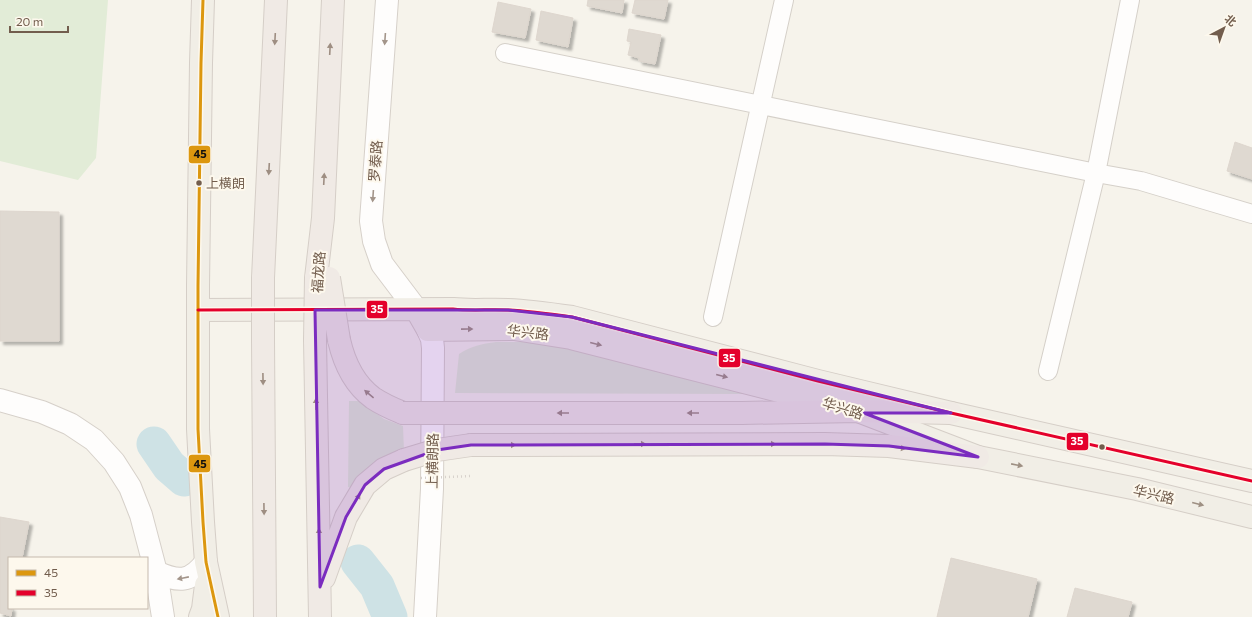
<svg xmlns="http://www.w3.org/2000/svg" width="1252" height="617" viewBox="0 0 1252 617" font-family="Commissioner,'Noto Sans SC',sans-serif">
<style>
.green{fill:#e2ecd7}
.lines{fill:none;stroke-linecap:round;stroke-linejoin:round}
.river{stroke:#cee2e5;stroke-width:35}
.building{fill:#dfd9d1;stroke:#ded6ce;filter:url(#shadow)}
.street-casing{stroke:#d5d0c9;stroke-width:20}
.secondary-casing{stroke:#d6d0c9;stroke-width:24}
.primary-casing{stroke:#d5cec7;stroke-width:24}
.highway-casing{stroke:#d5cec7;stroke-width:24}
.street{stroke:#fefdfc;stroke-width:18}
.secondary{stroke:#fefdfc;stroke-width:22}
.primary{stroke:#f1eee6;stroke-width:22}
.highway{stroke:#f0eae5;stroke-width:22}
.highway-bridge-casing{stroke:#d5cec7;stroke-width:24;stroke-linecap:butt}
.path-bridge{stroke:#d7d1cb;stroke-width:2.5;stroke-dasharray:1 3;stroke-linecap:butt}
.highway-bridge{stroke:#f0eae5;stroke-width:22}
.bus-1-casing{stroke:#fdf8ed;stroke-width:6}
.bus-2-casing{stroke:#fdf8ed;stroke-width:6}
.bus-1{stroke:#dc970f;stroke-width:3}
.bus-2{stroke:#e4002b;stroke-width:3}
.oneway{fill:#9e8e82}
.oneway2{fill:#a3958a}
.oneway3{fill:#9e9083}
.marked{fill:#7b2cbf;fill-opacity:0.2;stroke:#7b2cbf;stroke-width:3;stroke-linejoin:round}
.bus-dot{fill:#725d4d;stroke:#fdf8ed;stroke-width:1.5}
.labels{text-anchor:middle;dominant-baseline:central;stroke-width:4;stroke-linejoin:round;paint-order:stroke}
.bus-label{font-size:13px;fill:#725d4d;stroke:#fdf8ed;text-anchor:start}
.street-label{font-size:14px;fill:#725d4d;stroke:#fdf8ed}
.line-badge{stroke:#fdf8ed;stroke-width:1.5}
.badge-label{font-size:11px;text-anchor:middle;font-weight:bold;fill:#fff}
.pale-badge-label{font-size:11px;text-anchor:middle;font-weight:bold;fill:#111}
</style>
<defs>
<filter id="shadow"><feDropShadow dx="3.5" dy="3.5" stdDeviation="1" flood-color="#0004"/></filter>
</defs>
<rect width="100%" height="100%" fill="#f6f3eb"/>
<path class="green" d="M0 0H108L96 158 78 180 0 161Z
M496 342H523L550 345 585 351 745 389V394L455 393 459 354C471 346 482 344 496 342Z
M349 401H359L384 419 403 426 404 451 353 488 348 487Z"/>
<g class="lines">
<path class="river" d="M154 444 169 466 184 479
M358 562 377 586 390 617"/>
</g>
<path class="building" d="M588 0H624L622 13 587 6Z
M635 0H668L664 19 632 13Z
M498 2 531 9 525 38 492 32Z
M541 11 573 18 568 47 536 40Z
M629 29 661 35 655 64 639 61V58L628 55 631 42 627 41Z
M1235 142 1252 148V179L1227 171Z
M0 211 59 212V341H0Z
M0 517 29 522 22 558H9V608H12L11 616 0 613Z
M951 558 1037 579 1028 617H937Z
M1075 588 1132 602 1128 617H1067Z"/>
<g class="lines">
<g class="street-casing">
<path id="street" d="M505 53 1096 173 1141 181 1252 214
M713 317 784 0
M1048 371 1096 173 1130 0"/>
</g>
<g class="secondary-casing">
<path id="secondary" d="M387 0 371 221 374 241 382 264 416 309
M0 400 42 412 70 424 94 440 114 462 130 487 141 515 156 572 163 617
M156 572C178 582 190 583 206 562
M425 617 432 489 433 348 432 339 428 330"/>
</g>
<g class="primary-casing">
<path id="primary" d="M203 0 201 63 198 286V429L203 522 206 562 218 617
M416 309 428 330 514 329 571 338 858 411 978 457 1137 489 1252 517
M198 310 453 309C471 311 490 309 508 310 530 311 551 314 572 317L818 381 951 413 1252 481
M200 617 203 609 206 585"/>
</g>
<g class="highway-casing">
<path id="highway" d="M263 278 276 0
M316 278 323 218 333 0
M263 340 265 617
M315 340 320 617
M339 340C344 362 354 384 373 398 382 404 393 409 403 413
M470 413H742L858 411 951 413
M471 445 825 444 889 446 978 457
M324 578 346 517 365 485 384 469 404 460"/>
</g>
<use href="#street" class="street"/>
<use href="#secondary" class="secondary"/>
<use href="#primary" class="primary"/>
<use href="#highway" class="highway"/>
<g class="highway-bridge-casing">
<path id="highway-bridge" d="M329 278 339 340
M263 340V278
M315 340 316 278
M403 413H470
M404 460 437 450 471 445"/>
</g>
<path class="path-bridge" d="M421 478 472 476"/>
<use href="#highway-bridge" class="highway-bridge"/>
<g class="bus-1-casing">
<path id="bus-1" d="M203 0 201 63 198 286V429L203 522 206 562 218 617"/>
</g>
<g class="bus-2-casing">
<path id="bus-2" d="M198 310 453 309C471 311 490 309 508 310 530 311 551 314 572 317L818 381 951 413 1252 481"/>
</g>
<use href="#bus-1" class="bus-1"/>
<use href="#bus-2" class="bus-2"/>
</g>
<defs><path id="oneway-solid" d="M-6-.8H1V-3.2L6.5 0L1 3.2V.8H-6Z"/></defs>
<g class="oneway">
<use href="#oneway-solid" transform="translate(275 39) rotate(93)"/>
<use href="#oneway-solid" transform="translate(330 49) rotate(-87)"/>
<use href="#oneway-solid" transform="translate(269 169) rotate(93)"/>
<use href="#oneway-solid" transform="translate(324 179) rotate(-87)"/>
<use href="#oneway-solid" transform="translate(263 379) rotate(89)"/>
<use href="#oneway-solid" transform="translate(369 394) rotate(-140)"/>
<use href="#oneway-solid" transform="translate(316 404) rotate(-91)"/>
<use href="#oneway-solid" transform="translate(563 413) rotate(180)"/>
<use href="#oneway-solid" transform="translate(693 413) rotate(180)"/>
<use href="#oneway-solid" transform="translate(640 444)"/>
<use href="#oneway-solid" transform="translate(770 444)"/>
<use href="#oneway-solid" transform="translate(510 445)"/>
<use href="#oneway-solid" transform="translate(900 448) rotate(7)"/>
<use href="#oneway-solid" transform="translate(357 499) rotate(-59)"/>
<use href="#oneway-solid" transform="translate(264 509) rotate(89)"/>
<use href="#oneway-solid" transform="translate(319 534) rotate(-91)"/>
</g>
<g class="oneway2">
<use href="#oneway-solid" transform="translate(385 39) rotate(94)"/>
<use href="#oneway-solid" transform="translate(373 196) rotate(94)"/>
<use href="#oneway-solid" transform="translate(183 578) rotate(169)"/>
</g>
<g class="oneway3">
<use href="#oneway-solid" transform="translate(467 329) rotate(-1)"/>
<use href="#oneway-solid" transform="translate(596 344) rotate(14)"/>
<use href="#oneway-solid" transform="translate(722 376) rotate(14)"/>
<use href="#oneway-solid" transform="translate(1017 465) rotate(11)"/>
<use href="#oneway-solid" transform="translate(1198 504) rotate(14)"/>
</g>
<path class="marked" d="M315 310H508L572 317 951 413H864L978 457 889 446 825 444 471 445 437 450 384 469 365 485 346 517 320 587Z"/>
<g class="bus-dot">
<circle cx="199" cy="183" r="3.5"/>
<circle cx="1102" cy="447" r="3.5"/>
</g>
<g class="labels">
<g class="bus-label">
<text x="206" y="183">上横朗</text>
</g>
<g class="street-label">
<text transform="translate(375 161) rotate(-86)">罗泰路</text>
<text transform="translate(318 272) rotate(-86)">福龙路</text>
<text transform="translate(528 332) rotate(6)">华兴路</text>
<text transform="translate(843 408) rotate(17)">华兴路</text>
<text transform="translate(432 461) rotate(-89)">上横朗路</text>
<text transform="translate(1154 494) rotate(13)">华兴路</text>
</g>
</g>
<g class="line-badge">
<rect x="188" y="145" width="23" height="19" rx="4" fill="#dc970f"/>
<rect x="366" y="300" width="22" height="19" rx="4" fill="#e4002b"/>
<rect x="718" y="348" width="23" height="20" rx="4" fill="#e4002b"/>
<rect x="1066" y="432" width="23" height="19" rx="4" fill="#e4002b"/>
<rect x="188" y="454" width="23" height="19" rx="4" fill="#dc970f"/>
</g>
<g class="badge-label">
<text x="377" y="313">35</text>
<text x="729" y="362">35</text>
<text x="1077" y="445">35</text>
</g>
<g class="pale-badge-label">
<text x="200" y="158">45</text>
<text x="200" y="468">45</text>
</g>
<rect x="8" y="557" width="140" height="52" fill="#fdf8ed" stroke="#c5baad"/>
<rect x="16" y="570" width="20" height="6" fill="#dc970f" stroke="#c5baad"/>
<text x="44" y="577" font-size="12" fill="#725d4d">45</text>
<rect x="16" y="590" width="20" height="6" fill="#e4002b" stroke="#c5baad"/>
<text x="44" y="597" font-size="12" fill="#725d4d">35</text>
<g transform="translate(1224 28) rotate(41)" stroke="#fdf8ed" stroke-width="3" paint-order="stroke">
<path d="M0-3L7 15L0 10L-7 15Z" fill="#725d4d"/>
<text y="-6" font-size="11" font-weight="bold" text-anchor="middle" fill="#725d4d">北</text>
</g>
<path d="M10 26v6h58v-6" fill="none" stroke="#725d4d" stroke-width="2"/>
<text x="16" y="26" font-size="12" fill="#725d4d" stroke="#fdf8ed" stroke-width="3" paint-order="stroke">20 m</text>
</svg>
